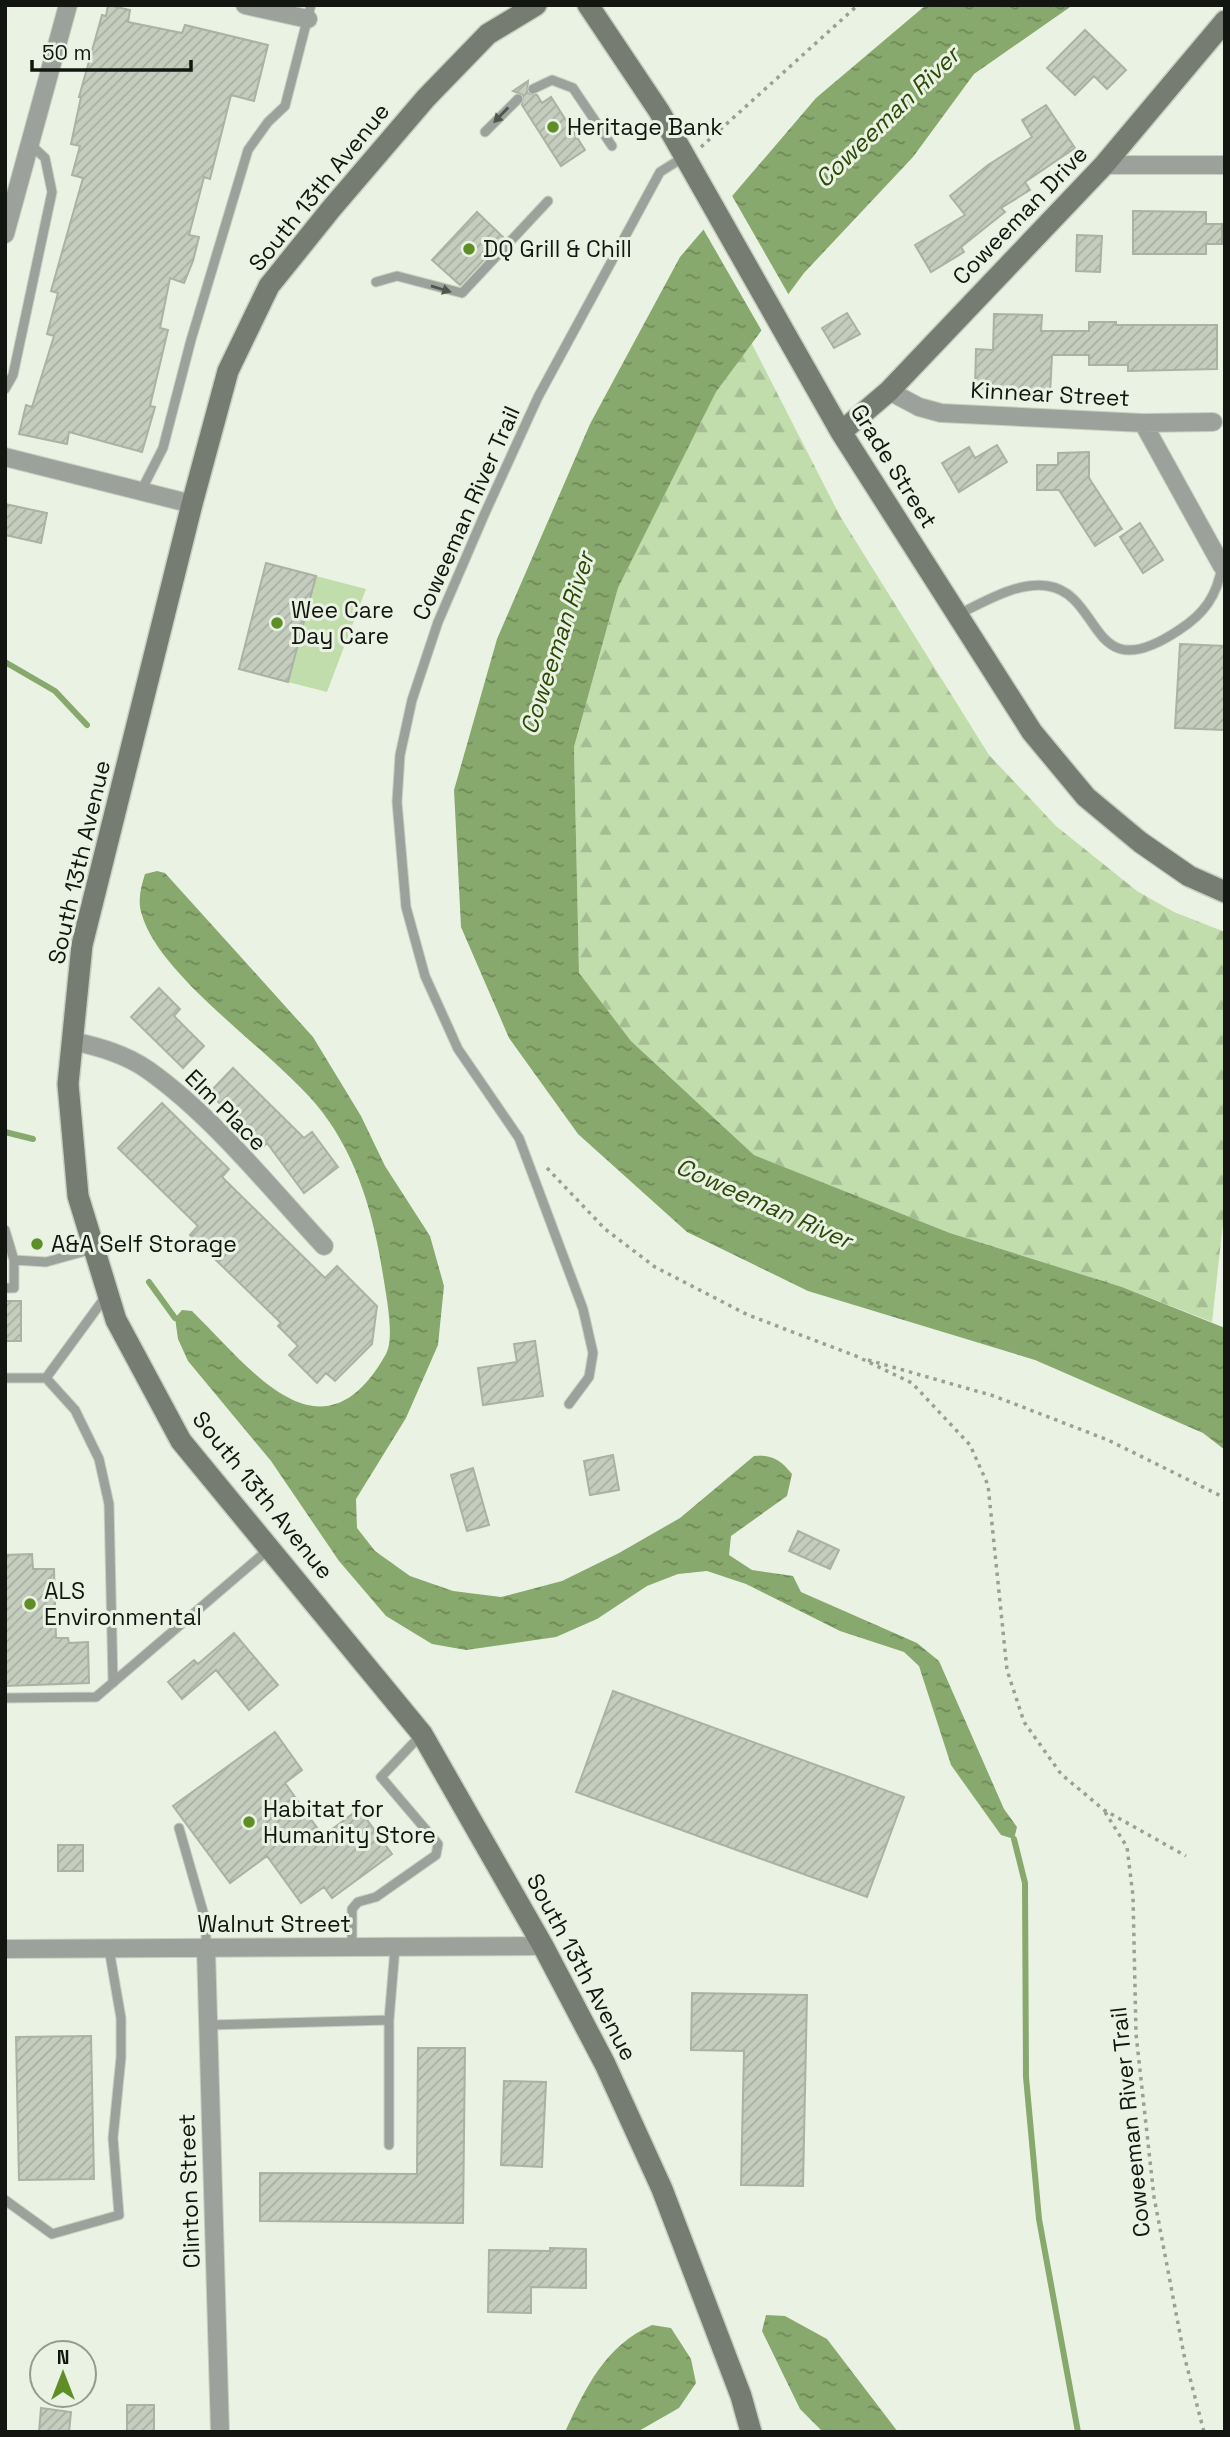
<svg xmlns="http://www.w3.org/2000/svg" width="1230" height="2437" viewBox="0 0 1230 2437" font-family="'Space Grotesk',sans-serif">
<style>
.forest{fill:url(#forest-firs)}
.park{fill:#c2ddac}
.water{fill:url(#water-ripples)}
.pier{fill:#eaf3e3}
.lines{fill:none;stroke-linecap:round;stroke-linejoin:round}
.stream{stroke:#88a96d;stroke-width:6}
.building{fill:url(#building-hatch);stroke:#aab2a3;stroke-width:2}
.lane-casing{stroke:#c8d0c1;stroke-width:11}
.street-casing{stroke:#c8d0c1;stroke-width:20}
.secondary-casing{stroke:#c8d0c1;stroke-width:24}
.path{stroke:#9aa094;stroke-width:3.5;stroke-dasharray:3.5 5;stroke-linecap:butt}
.lane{stroke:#9da19b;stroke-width:9}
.street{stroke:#9da19b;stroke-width:18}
.secondary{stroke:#767c72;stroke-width:21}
.oneway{fill:#51554f}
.poi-dot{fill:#5e8f26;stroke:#eaf3e3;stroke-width:2.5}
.labels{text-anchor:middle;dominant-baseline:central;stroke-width:6;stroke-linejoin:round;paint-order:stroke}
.poi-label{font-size:23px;fill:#131610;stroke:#eaf3e3;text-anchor:start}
.street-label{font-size:23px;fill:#131610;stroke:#eaf3e3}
.water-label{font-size:24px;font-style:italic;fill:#2c4906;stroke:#eaf3e3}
</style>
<defs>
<pattern id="forest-firs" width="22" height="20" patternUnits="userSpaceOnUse" patternTransform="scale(1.75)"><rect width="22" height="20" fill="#c2ddac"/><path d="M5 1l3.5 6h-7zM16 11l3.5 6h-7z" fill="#a6bd93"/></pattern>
<pattern id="water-ripples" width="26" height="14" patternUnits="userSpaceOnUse" patternTransform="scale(1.75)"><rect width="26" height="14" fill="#88a96d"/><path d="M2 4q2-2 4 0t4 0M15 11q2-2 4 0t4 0" fill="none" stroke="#6e8958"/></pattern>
<pattern id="building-hatch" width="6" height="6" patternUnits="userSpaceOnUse" patternTransform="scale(1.75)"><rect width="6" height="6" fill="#c5cdbe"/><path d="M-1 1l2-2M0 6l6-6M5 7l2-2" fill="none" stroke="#a8afa2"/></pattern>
</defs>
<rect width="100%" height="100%" fill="#eaf3e3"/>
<path class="forest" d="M751 342 840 516 989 755 1056 826 1137 891 1174 912 1225 932V1206L1212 1322 1122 1287 950 1233 754 1155 631 1041 579 974 574 747 618 588 716 392Z"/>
<path class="park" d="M316 576 366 589 327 692 288 682Z"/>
<path class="water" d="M926 5H1073L974 74 913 157 804 273 716 392 618 588 574 747 579 973 631 1041 754 1155 950 1233 1122 1287 1225 1328V1450L1203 1433 1035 1360 808 1291 687 1232 578 1134 509 1038 461 927 454 790 497 639 590 424 680 257 816 98Z
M157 871 165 873 313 1037 361 1116 385 1166 430 1236 444 1286 438 1345 406 1418 356 1499 357 1528 375 1551 410 1576 453 1591 501 1597 562 1581 619 1553 680 1518 754 1456C772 1454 781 1460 792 1474L787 1496 731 1536 729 1555 752 1570 793 1576 801 1592 917 1643 939 1661 1004 1809 1017 1827 1014 1839 1001 1835 951 1765 919 1666 904 1652 840 1631 746 1584 707 1571 678 1574 647 1586 597 1619 556 1637 466 1650 432 1644 386 1616 339 1561 271 1461 188 1361 178 1339 175 1318 182 1310 192 1311C251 1369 322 1468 386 1354 395 1337 386 1295 383 1275 374 1218 359 1161 323 1113 280 1056 161 980 142 915 137 901 141 887 145 874Z
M766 2315 785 2316 827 2339 898 2432H823L800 2409 762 2331Z
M652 2325 671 2328 691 2359 696 2383 679 2408 637 2432H565C586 2387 605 2346 652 2325Z"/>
<path class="pier" d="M731 194 790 297 763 333 702 227Z"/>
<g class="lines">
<path class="stream" d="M5 662 55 691 87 725
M5 1132 33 1139
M149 1282 175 1318
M1014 1839 1025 1883 1026 2077 1039 2219 1078 2432"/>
</g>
<path class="building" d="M108 5 130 10 128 22 182 33 185 25 268 45 254 101 231 95 210 179 204 177 189 235 199 237 193 261 184 283 170 278 160 328 168 330 150 406 155 407 142 452 69 432 67 444 19 434 26 405 32 407 54 336 47 334 58 293 51 291 83 178 72 175 80 146 71 144 81 97H79L102 15 106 16Z
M1085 30 1126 70 1107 89 1094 76 1075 95 1047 68Z
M528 81 527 93 537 95 542 103 551 97 585 150 561 166 522 105 523 95 513 91Z
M1046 105 1075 148 1025 182 1030 190 1001 208 1005 212 961 247 964 252 931 272 915 245 965 215 950 196 988 165 1032 137 1022 120Z
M1133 211 1206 212V224H1222V244H1206V254H1133Z
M477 212 504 238 460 285 432 260Z
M1077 235 1102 236 1100 272 1076 271Z
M847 313 860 334 834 348 822 328Z
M994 314 1042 315 1041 331H1089V322H1116V325H1217V369L1128 371V365H1089V355H1052L1050 394H1028V390L975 388 976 349 993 350Z
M997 445 1007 462 959 492 942 463 969 447 975 458Z
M1089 452V478L1122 529 1095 546 1059 490H1037V465H1058V453Z
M5 504 47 513 41 543 5 535Z
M1140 523 1163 560 1143 573 1120 537Z
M266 563 316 576 288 682 239 669Z
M1180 644 1225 646 1224 730 1175 728Z
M159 988 180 1009 174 1016 204 1046 183 1068 131 1017Z
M233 1068 304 1138 312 1132 338 1167 304 1193 267 1143 264 1146 209 1093Z
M162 1103 229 1169 222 1177 325 1278 337 1266 377 1306 372 1344 335 1381 326 1373 317 1383 289 1355 298 1346 278 1326 281 1323 190 1235 198 1226 118 1148Z
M5 1301H21V1341H5Z
M535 1341 543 1396 483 1405 478 1368 517 1362 514 1344Z
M613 1455 619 1490 590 1495 584 1461Z
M473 1468 489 1525 467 1531 451 1475Z
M798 1531 839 1550 830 1569 789 1551Z
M32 1554 33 1569H54L56 1638H68L69 1643 88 1642 89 1683 5 1686V1555Z
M234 1633 278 1685 249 1710 216 1670 182 1699 168 1682 194 1660 198 1664Z
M613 1691 904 1797 867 1897 576 1792Z
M275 1732 302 1770 285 1783 323 1836 359 1809 392 1854 332 1898 324 1887 301 1903 267 1856 230 1883 173 1806Z
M58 1845H83V1871H58Z
M692 1993 807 1995 803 2186 741 2185 744 2051 691 2050Z
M91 2036 94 2179 19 2180 16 2037Z
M418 2048H465L463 2223 260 2221V2173L417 2174Z
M504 2081 546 2082 542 2167 501 2165Z
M550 2248 586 2249V2288L531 2287V2313L488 2312 489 2250 550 2251Z
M127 2405H154V2432H127Z
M41 2408 71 2412 69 2432H39Z"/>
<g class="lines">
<g class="lane-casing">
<path id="lane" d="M533 89 552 80 573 88 612 146
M485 132 518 99
M376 282 397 276 462 293 548 201
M5 389 13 375 52 192 45 158 30 144
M141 491 163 448 191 340 248 150 268 122 285 106 311 5
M957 615C984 602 1018 581 1048 586 1104 595 1088 691 1179 630 1204 614 1217 596 1222 566
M5 1230 14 1260V1288H5
M14 1260 46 1262 93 1249
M5 1378H46L106 1296
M46 1378 75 1410 99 1459 109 1504 113 1683
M569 1404 589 1377 593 1353 583 1309 519 1138 458 1049 425 976 406 907 397 802 400 755 412 700 438 622 485 513 538 397 660 172 684 157
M5 1698 96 1697 269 1549
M179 1828 206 1922V1949
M352 1948V1909L358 1902 376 1897 436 1855 438 1844 381 1777 421 1735
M389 2020V2145
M209 2025 389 2020 395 1948
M5 2200 52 2234 119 2215 113 2138 121 2057V2018L109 1949"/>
</g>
<g class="street-casing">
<path id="street" d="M245 5 308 19
M1104 165H1225
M5 234 68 5
M889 391 919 407 941 413 1143 423 1213 422
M1143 423 1222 566
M5 457 192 504
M73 1041C99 1047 125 1054 148 1070 214 1117 268 1186 324 1246
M5 1949 543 1946
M206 1949 220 2432"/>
</g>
<g class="secondary-casing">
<path id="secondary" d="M536 5 488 34 426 98 331 209 269 286 228 371 192 504 82 945 68 1084 78 1196 116 1320 181 1441 422 1734 543 1946 605 2064 662 2189 741 2396 751 2432
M588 5 659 111 841 432 1032 732 1086 797 1140 842 1189 876 1225 892
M841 432 889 391 1104 165 1225 21"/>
</g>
<path class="path" d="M701 147 858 5
M547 1168 605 1229 655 1267 748 1315 856 1356 912 1383 970 1445 988 1485 1007 1670 1024 1722 1061 1774 1104 1810 1186 1856
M868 1360 994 1396 1108 1440 1225 1498
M1105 1812 1127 1847 1133 1896 1136 2034 1154 2197 1184 2355 1204 2432"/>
<use href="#lane" class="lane"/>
<use href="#street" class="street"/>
<use href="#secondary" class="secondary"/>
</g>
<defs><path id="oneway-solid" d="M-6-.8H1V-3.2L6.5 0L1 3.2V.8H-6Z" transform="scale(1.75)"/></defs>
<g class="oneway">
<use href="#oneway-solid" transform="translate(501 115) rotate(134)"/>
<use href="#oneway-solid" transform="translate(441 289) rotate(17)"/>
</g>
<g class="poi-dot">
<circle cx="553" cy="127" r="7"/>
<circle cx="469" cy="249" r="7"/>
<circle cx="277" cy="623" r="7"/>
<circle cx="37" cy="1244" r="7"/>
<circle cx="30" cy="1604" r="7"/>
<circle cx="249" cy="1822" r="7"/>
</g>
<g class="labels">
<g class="poi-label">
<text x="567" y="127">Heritage Bank</text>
<text x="483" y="249">DQ Grill &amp; Chill</text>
<text x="291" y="610">Wee Care<tspan x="291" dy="26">Day Care</tspan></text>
<text x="51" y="1244">A&amp;A Self Storage</text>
<text x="44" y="1591">ALS<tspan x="44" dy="26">Environmental</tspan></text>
<text x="263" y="1809">Habitat for<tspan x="263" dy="26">Humanity Store</tspan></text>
</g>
<g class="street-label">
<text transform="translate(319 187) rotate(-51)">South 13th Avenue</text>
<text transform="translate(1020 215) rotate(-46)">Coweeman Drive</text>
<text transform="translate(1050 394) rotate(3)">Kinnear Street</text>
<text transform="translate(894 466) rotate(58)">Grade Street</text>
<text transform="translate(466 513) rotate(-66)">Coweeman River Trail</text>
<text transform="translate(79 862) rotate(-77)">South 13th Avenue</text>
<text transform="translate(226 1110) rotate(45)">Elm Place</text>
<text transform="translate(263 1495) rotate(51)">South 13th Avenue</text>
<text x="274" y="1924">Walnut Street</text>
<text transform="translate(582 1967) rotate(62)">South 13th Avenue</text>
<text transform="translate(1130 2122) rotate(-96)">Coweeman River Trail</text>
<text transform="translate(189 2191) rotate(-92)">Clinton Street</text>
</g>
<g class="water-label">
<text transform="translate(887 117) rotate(-44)">Coweeman River</text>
<text transform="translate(557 643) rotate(-72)">Coweeman River</text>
<text transform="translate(764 1203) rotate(24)">Coweeman River</text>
</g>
</g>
<rect width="1230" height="2437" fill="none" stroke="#131610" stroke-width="14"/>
<g transform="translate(63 2374)"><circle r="33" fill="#eaf3e3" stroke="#949b8f" stroke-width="2"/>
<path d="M0-5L12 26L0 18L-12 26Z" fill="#5e8f26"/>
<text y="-10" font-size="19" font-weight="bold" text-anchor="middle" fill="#131610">N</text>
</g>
<path d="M32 60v10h159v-10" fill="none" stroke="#131610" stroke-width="3.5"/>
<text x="42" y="60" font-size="21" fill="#131610" stroke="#eaf3e3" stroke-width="5" paint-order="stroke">50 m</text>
</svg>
